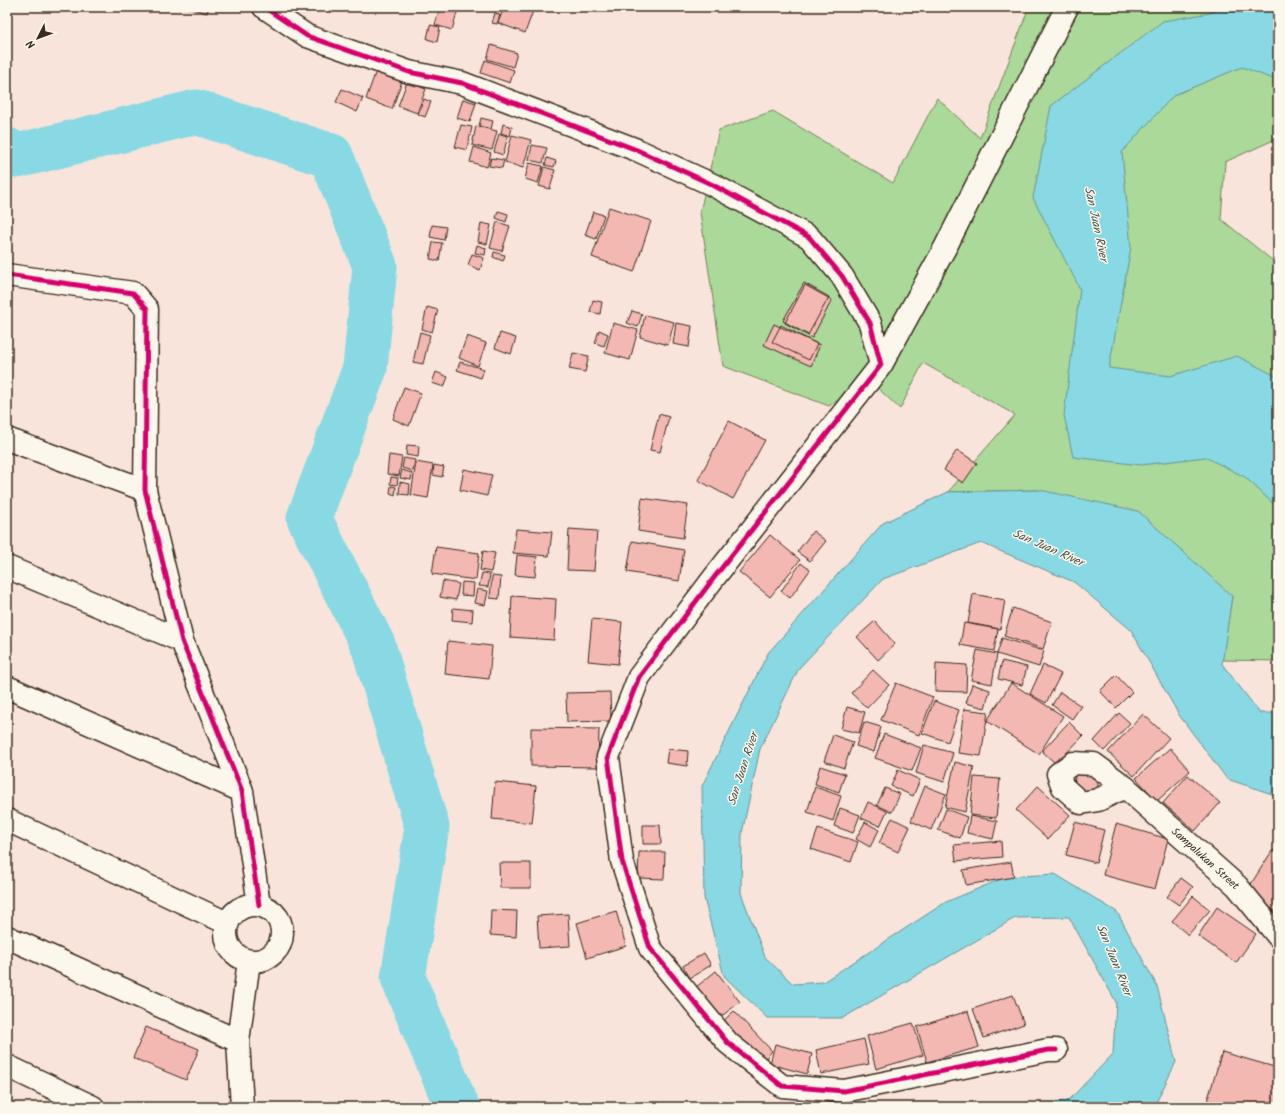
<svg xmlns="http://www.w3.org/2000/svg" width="1285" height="1114" viewBox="0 0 1285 1114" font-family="Kalam,sans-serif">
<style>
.green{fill:#aad999;stroke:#72825c}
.water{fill:#88d9e3;stroke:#699394}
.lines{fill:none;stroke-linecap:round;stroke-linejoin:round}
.river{stroke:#88d9e3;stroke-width:45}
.building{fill:#f4b8b2;stroke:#3b2a1e}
.street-casing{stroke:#3b2a1e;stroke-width:25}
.street{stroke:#fbf7ec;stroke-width:22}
.cycleway-casing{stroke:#fbf7ec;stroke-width:8}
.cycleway{stroke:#d6006c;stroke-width:5}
.labels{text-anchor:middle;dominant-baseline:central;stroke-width:3;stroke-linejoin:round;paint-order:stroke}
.street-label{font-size:11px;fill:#3b2a1e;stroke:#fbf7ec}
.water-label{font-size:12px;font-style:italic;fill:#4e564f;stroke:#fbf7ec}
</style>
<rect width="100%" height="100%" fill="#f9e4db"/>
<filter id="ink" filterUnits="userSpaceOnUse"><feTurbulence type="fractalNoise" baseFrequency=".025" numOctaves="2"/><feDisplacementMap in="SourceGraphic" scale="8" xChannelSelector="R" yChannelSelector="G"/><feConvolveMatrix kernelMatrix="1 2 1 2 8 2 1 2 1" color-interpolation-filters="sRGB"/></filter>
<g filter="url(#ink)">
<path class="green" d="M1029 7H1278V138L1225 162 1221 219 1278 265V661L1222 660 1232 596 1038 490 948 492 1015 415 923 363 900 409 869 380 829 406 723 366 700 212 719 130 773 111 893 183 937 98 980 138Z"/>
<path class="water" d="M1227 7H1278V81L1242 67 1174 95 1122 152 1131 247 1109 368 1170 376 1237 356 1278 377V508L1245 477 1205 457 1141 465 1073 457 1064 415 1080 289 1033 198 1051 106 1163 21 1210 13Z
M1040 490 1138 511 1232 596 1222 664 1260 713H1278V796L1227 779 1179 715 1131 630 1074 582 981 543 883 579 881 581 799 668 760 749 742 833 741 893 765 957 793 984 823 982 946 902 1006 877 1055 874 1117 912 1157 986 1176 1062 1154 1107H1039L1070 1099 1113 1054 1116 1002 1069 917 1015 918 843 1018H767L724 976 704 898 702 786 768 653 883 523 948 492Z"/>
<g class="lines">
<path class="river" d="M7 150 17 156 196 112 331 156 375 266 365 368 309 518 373 645 427 827 403 978 457 1107"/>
</g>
<path class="building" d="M185 7H209L207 13Z
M440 7H454L458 9 452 30 435 25Z
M504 7H522L533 11 525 33 498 23Z
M495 13 500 15 497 24 492 23Z
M430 25 440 27 437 42 427 39Z
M491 45 517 53 513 67 487 59Z
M485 60 514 70 510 83 481 73Z
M376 71 402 81 392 109 366 99Z
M407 82 426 89 417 113 398 106Z
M342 89 363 98 357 112 336 102Z
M424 99 431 102 425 117 418 114Z
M463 99 476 103 470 122 457 118Z
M481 118 493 121 491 129 479 126Z
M503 124 512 127 510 136 501 133Z
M461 125 472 127 467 150 455 147Z
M476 126 497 131 492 150 472 145Z
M499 134 508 136 503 155 494 152Z
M512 135 531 140 523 168 505 162Z
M532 145 547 148 543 163 529 160Z
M474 147 491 153 487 167 470 162Z
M491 158 504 160 502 168 489 166Z
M547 158 556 161 554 167 545 165Z
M529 163 543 166 538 183 525 179Z
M544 167 555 170 550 189 539 186Z
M609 207 651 221 634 272 592 257Z
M498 211 508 214 506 222 496 218Z
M593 212 604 215 596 239 585 235Z
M497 222 510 226 502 251 490 248Z
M481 223 491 225 487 244 478 242Z
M432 225 446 227 444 240 430 237Z
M433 242 442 243 439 261 430 259Z
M477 245 486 248 485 255 475 253Z
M494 252 505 255 503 261 493 257Z
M472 254 484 258 480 270 468 265Z
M804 283 829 297 808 335 783 321Z
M805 285 832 300 812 338 785 323Z
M593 300 602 302 600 314 590 312Z
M427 307 438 310 432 332 422 329Z
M632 311 642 314 638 327 627 323Z
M645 315 674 322 668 345 640 337Z
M613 323 638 330 630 360 605 353Z
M676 323 692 326 689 347 673 344Z
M774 324 820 345 811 366 764 345Z
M781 325 817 344 809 360 772 342Z
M599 330 608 334 604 346 595 343Z
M420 332 430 335 423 364 413 362Z
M500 333 516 338 511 354 495 348Z
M467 336 486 343 478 366 459 358Z
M573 353 589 356 585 372 569 369Z
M460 362 484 369 481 378 457 370Z
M436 372 448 377 444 387 432 383Z
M404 387 421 393 409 426 393 419Z
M659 414 669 417 660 452 650 450Z
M729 421 765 440 733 499 698 480Z
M407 445 419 446 418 457 406 455Z
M957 450 977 463 963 483 944 470Z
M389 455 402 457 399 476 387 474Z
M404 458 415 460 413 471 402 468Z
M416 462 433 465 428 498 411 495Z
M434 465 444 467 442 477 433 475Z
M464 469 492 475 487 496 460 490Z
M402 470 412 473 411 480 400 478Z
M391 477 398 478 397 485 390 484Z
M400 482 410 484 409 495 399 494Z
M391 486 396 487 395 495 390 493Z
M642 498 688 505 683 538 638 531Z
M516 529 552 532 549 556 513 553Z
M569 529 597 531 594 571 567 570Z
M813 531 826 541 810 561 797 552Z
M770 535 800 560 770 597 739 572Z
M632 541 684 550 679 581 627 572Z
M436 547 479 553 476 580 432 574Z
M483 551 495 553 491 572 480 570Z
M517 555 537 557 535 577 515 575Z
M801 563 810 570 790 598 781 591Z
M482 573 490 574 488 587 479 586Z
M492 576 501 577 499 599 490 598Z
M443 581 459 584 456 600 440 597Z
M462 582 474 583 473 596 461 595Z
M477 589 488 591 485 605 474 603Z
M973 594 1005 600 1000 629 968 623Z
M512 596 556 599 554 640 510 637Z
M453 608 473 610 472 622 452 620Z
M1013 608 1052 622 1043 649 1004 636Z
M592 619 622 622 618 664 588 661Z
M875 621 895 644 878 660 857 637Z
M964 623 998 629 994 651 960 645Z
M1002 638 1044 651 1039 667 997 654Z
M448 641 492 646 489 679 445 674Z
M977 650 997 654 992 684 971 680Z
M1002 661 1027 667 1022 685 998 679Z
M936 663 967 665 966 692 935 691Z
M1043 665 1061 674 1046 703 1030 694Z
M873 670 889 685 867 708 851 693Z
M1116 675 1132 692 1116 708 1100 691Z
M896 683 933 697 919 735 881 720Z
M1011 683 1063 716 1039 754 987 721Z
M972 684 990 690 985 708 966 703Z
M610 692 611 721 567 722 566 693Z
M1060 692 1081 706 1072 719 1052 705Z
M934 701 959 710 948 742 922 733Z
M847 707 865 712 859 733 841 729Z
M964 709 988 712 981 756 958 753Z
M1119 713 1130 723 1104 751 1094 741Z
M1143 714 1169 738 1134 776 1108 752Z
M864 722 881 727 874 752 856 746Z
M1069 722 1083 736 1056 764 1042 751Z
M531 728 599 729 598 767 531 766Z
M884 734 921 748 912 771 875 758Z
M833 735 853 742 844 768 824 761Z
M924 745 953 753 944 782 916 773Z
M1170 748 1190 771 1157 801 1136 778Z
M668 749 688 751 687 766 666 763Z
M955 762 974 767 965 812 945 807Z
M820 766 845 774 839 792 815 784Z
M898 770 920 780 913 796 891 786Z
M1075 771 1099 773 1097 796 1074 794Z
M1188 775 1220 803 1195 831 1163 803Z
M974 777 1000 779 996 818 970 815Z
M495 782 536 786 532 823 492 819Z
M925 786 946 794 931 830 911 821Z
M1038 786 1070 815 1048 839 1016 810Z
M815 787 841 796 833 821 807 812Z
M885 788 900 794 892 812 877 805Z
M868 802 887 811 880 826 861 818Z
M840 808 860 815 853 833 834 826Z
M946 809 967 817 960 838 938 830Z
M970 816 997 821 993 839 967 833Z
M892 818 910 827 898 852 879 843Z
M865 822 879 830 870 847 856 839Z
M1075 822 1104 830 1096 863 1066 855Z
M1116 824 1168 839 1155 889 1103 875Z
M643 825H660L661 844H643Z
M818 829 858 842 851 862 811 849Z
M1001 841 1002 857 956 861 954 845Z
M1278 849V911H1274L1249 887 1272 851Z
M639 852H665L664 879 638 878Z
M1011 862 1014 877 966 885 963 870Z
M499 863H531V888H500Z
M1181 878 1193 887 1179 905 1167 897Z
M1193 896 1210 910 1188 935 1172 921Z
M1217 907 1256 934 1236 963 1198 936Z
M491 910 517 911 516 937 490 935Z
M616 911 626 946 587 958 577 923Z
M568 914 570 946 539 948 537 916Z
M704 953 711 965 690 978 683 966Z
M716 971 740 1002 719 1018 695 988Z
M1013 995 1024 1024 984 1038 973 1009Z
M734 1011 772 1051 760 1065 720 1024Z
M968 1011 979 1047 927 1062 917 1027Z
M913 1023 923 1055 876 1069 867 1036Z
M146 1027 199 1049 186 1080 133 1058Z
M864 1039 869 1064 821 1074 816 1050Z
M775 1044 812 1054 807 1074 770 1064Z
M1222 1052 1278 1068V1107H1222L1207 1102Z
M847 1099 849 1107H816Z"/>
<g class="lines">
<g class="street-casing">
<path id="street" d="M264 7 307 36 409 72 462 83 637 150 711 184 809 237 842 276 870 323 881 365 713 579 639 677 608 757 622 861 650 948 728 1043 782 1086 844 1091 1048 1050H1056
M7 275 133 293 147 309 145 490 182 641 242 791 259 905
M881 365 946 246 1067 7
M7 439 145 490
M7 567 182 641
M7 687 242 791
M1125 787 1098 800 1081 803 1063 787 1058 774 1073 763 1094 764 1125 787 1237 886 1278 936
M7 820 227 923
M226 933a28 28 0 1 1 56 0a28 28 0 1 1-56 0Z
M7 937 238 1041 242 1107
M238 1041 249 961
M7 1066 93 1107"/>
</g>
<use href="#street" class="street"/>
<g class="cycleway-casing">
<path id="cycleway" d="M264 7 307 36 409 72 462 83 637 150 711 184 809 237 842 276 870 323 881 365 713 579 639 677 608 757 622 861 650 948 728 1043 782 1086 844 1091 1048 1050H1056
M7 275 133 293 147 309 145 490 182 641 242 791 259 905"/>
</g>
<use href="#cycleway" class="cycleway"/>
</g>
</g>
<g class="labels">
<g class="street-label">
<text transform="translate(1205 859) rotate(42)">Sampalukan Street</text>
</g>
<g class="water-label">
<text transform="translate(1096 224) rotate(78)">San Juan River</text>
<text transform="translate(1048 548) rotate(24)">San Juan River</text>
<text transform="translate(743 769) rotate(-72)">San Juan River</text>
<text transform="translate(1114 960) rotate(68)">San Juan River</text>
</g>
</g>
<rect width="1285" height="1114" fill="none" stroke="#fbf7ec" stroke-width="24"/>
<rect x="12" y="12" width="1261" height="1090" fill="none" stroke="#3b2a1e" stroke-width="1.5" filter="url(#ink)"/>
<g transform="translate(38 38) rotate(228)" stroke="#fbf7ec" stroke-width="3" paint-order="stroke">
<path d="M0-3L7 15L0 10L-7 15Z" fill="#3b2a1e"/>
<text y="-6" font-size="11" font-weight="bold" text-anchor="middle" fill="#3b2a1e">N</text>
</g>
</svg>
